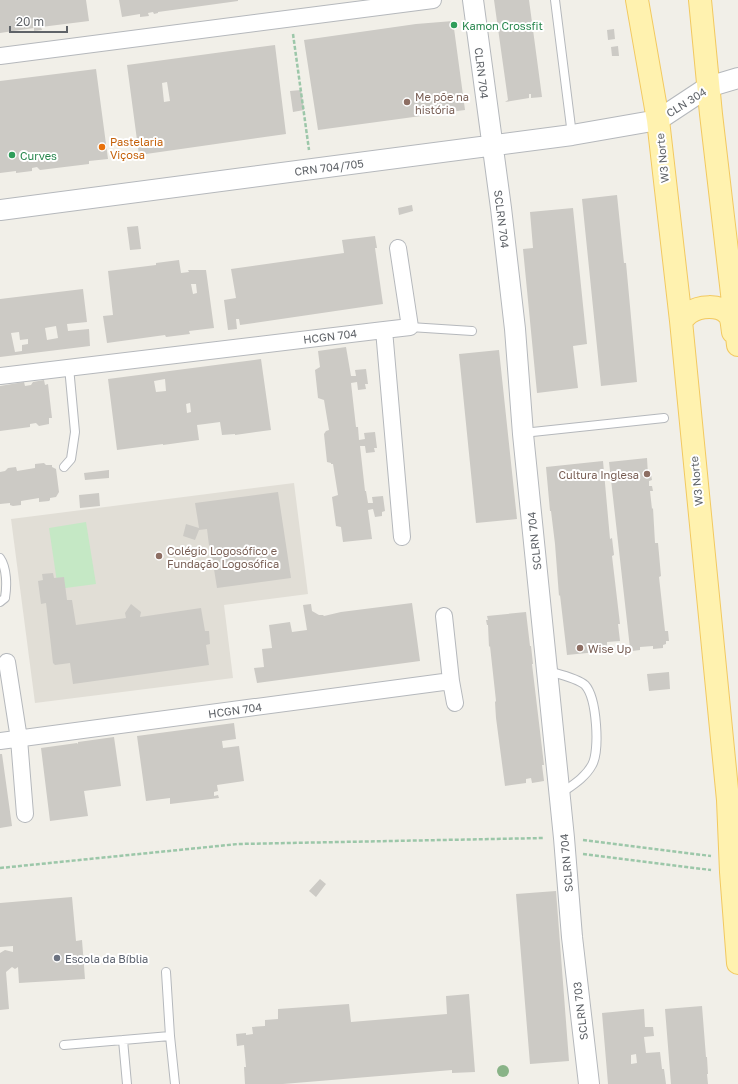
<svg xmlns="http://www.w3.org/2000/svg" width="738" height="1084" viewBox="0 0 738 1084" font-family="'Golos Text',sans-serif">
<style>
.education{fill:#e1ded6}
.grass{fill:#c5e8c5}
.building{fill:#cccac5;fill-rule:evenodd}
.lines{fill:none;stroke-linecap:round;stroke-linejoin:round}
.service-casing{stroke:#b5b8bc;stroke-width:10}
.minor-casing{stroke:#b5b8bc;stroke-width:18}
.tertiary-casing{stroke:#b5b8bc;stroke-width:22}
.primary-casing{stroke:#f2c960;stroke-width:24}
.path{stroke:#9cc7a9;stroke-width:2.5;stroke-dasharray:4 2;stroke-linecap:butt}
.service{stroke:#fff;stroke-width:8}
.minor{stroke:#fff;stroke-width:16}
.tertiary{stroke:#fff;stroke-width:20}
.primary{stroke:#fff2af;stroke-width:22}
.tree{fill:#89b387}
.leisure-dot{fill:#2e9e5b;stroke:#fff;stroke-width:1.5}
.education-dot{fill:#8d6e63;stroke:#fff;stroke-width:1.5}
.food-dot{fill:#e8710a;stroke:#fff;stroke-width:1.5}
.worship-dot{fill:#6b7280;stroke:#fff;stroke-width:1.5}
.labels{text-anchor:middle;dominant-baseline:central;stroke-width:4;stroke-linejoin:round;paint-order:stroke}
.leisure-label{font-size:11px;fill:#27864d;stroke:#fff;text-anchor:start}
.street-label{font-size:11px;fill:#5f6368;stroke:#fff}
.education-label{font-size:11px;fill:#785e54;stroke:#fff;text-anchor:start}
.food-label{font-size:11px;fill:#c56008;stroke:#fff;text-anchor:start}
.worship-label{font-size:11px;fill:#5b616d;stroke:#fff;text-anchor:start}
</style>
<rect width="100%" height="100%" fill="#f1efe8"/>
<path class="education" d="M294 483 308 594 224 605 233 678 35 703 11 519Z"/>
<path class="grass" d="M86 522 96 584 58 589 49 528Z"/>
<path class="building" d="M0 0H86L89 21 41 27 42 30 34 31V28L0 33Z
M119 0H238V1L158 12V13L154 14 153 12 148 13 149 16 140 17V14L122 17Z
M494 0H529L542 97 531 98V94H529V98L505 102 508 100Z
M453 21 465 110 318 130 304 40 416 24Z
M614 29 615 39 608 40 607 30Z
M275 45 286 134 139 155 127 65ZM167 82 170 101 164 102 162 83Z
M618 46 619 56H612L611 47Z
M96 69 108 159 89 161V164L40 170 37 167 32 168V171L16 173V171L0 173V81Z
M301 90 304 110 293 112 290 91Z
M617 195 624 263H626L637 382 601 386 582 199Z
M412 205 413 211 399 215 398 208Z
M573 208 587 344 573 346 578 388 537 393 523 249 533 248 530 212Z
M138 226 141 249 130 250 127 227Z
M375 236 377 248H375L383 304 240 325 239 319H236L237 329 228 330 224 300 236 298 231 269 344 253 342 240Z
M179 260 181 273 189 272 188 270H206L214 328 189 331 190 334 166 337 165 335 107 343 103 316 113 315 108 271 156 265V263ZM191 284H196L197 293 193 294Z
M83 289 87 322 67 324 68 331 89 329 90 346 0 357V299ZM56 326 58 338 47 340 45 328ZM19 332 20 340 28 339V344L22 345V351L15 352 11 333Z
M346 347 351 376H356L355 370 366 369 368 384H365L366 389 358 390 357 382 351 383 356 427H358L359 440 365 439 364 433 375 432 377 448H374L375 452 366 453 365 446H360L365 491H366L368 503H373L372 497 383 496 385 511 382 512V516L375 517 373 509 368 510 372 539 343 542 341 527 336 526 332 497 338 495 333 464H331V463L327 462 324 434 326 431 329 430 324 400 318 398 315 370 320 367 318 351Z
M499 350 517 519 476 523 459 354Z
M261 359 271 430 235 435V434L222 435 220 422 205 424 197 425 199 440 163 445V444L117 450 108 379ZM165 379 166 391 156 392 154 381ZM190 403 191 412 187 413 186 404Z
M44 380 45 385 48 384 52 418H49V424L39 426 36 423 30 424V427L0 431V386L24 382 25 386 31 385 33 382Z
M647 458 648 475H651L652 480 649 481V486H652L653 491H650L652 509 653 508 655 543H658L661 576 659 577 665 631H668L669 641H666V644L663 645V648L653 649V646L640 647V650L632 651V648H630L609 462Z
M603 461 610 539 612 538 614 555 612 556 620 624H618L620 641 607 642V651L567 655 560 595 559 596 555 544 551 511H550L546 467Z
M44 463 46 465H52V467L56 469 59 492 56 497 50 498V500L49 501 39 502V498L21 501V505L13 506 10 505V503L0 504V472L5 471 8 468 16 467 17 471 35 468V464Z
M109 470V478L85 480 84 473Z
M278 492 291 578 217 588 213 563 211 562 207 529 199 530 195 540 183 536 186 524 199 528 195 503Z
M99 493 100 506 80 508 79 495Z
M53 573 54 578 64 577 67 600H72L76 625 126 618 125 613 131 604 141 612 140 617 201 608 205 631H209L210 644 206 645 209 665 73 684 70 663 55 665 53 663 46 603 41 604 38 581 43 580 42 574Z
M412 603 420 661 257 683 254 668 264 667 262 649 272 648 269 625 290 622 292 632 307 630 303 605 311 604 312 611 319 615H323L324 616 341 612Z
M526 612 530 646H531L533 664H532L544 765H542L544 781 532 783 531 778 526 779V783L505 786 496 718 495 702 496 701 490 646 489 647 488 625H487L486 620H488L487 616Z
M669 672 670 689 649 691 647 674Z
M234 723 236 739 222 741 223 748 239 746 244 781 217 785 218 791 214 792V796L218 795 219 798 170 804V798L146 801 137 736Z
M114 737 121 786 84 791 88 816 50 821 41 748 77 743 78 744V742Z
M0 754H2L12 826 0 828Z
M320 879 326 884 316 897 309 891Z
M556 891 569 1061 530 1064 516 894Z
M72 897 76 941 82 940 85 979 19 983 18 967 15 969 12 967 6 972 9 1009 0 1010V953L5 950 13 952V946L0 947V903Z
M469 994 475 1072 452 1073V1070L283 1084H245L244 1067H246L244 1045 237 1046 236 1034 246 1033V1035L253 1034 252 1027 265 1026V1020L278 1019V1009L349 1004 351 1022 447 1014 446 996Z
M702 1006 706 1057H707L708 1074H707L708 1084H671L665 1009Z
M644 1009 645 1027H653L654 1036 644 1037 646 1053 660 1052 662 1069H664L666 1084H608L602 1013ZM636 1054 637 1063 631 1064V1055Z"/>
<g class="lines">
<g class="service-casing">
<path id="service" d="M555 0 572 135
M410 327 472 331
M523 433 664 418
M64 467 71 459 75 432 69 367
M0 558C7 568 7 586 5 598L0 602
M548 671C558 674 577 678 585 685 597 698 600 751 592 765 585 778 571 786 560 794
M170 1036 175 1084
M64 1045 123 1040
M127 1084 123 1040 170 1036 166 972"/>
</g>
<g class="minor-casing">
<path id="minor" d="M0 56 433 0
M384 330 410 327 398 248
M0 376 384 330 402 537
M7 662 19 739 25 814
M451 681 455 703
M0 741 451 681 444 616"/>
</g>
<g class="tertiary-casing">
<path id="tertiary" d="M473 0 501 208 515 329 523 434 564 838 572 937 589 1084
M0 210 572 135 658 120 708 87 738 78"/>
</g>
<g class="primary-casing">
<path id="primary" d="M637 0 658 120 681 321 728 800 731 872 738 963
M700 0 711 114 738 345
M681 321C683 319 686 315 689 313 699 306 719 304 728 314 732 318 732 326 733 332"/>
</g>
<path class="path" d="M293 34 309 150
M583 840 711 856
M583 854 711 870
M0 868 238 844 544 838"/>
<use href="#service" class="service"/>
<use href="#minor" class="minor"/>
<use href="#tertiary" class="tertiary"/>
<use href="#primary" class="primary"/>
</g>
<circle class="tree" cx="503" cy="1071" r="6"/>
<g class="leisure-dot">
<circle cx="454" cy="25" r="4"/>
<circle cx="12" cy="155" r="4"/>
</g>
<g class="education-dot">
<circle cx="407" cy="102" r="4"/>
<circle cx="647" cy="474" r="4"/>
<circle cx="159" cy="556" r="4"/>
<circle cx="580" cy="648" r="4"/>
</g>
<circle class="food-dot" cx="102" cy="147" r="4"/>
<circle class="worship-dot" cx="57" cy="958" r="4"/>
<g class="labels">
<g class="leisure-label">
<text x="462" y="25">Kamon Crossfit</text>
<text x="20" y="155">Curves</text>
</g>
<g class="street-label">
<text transform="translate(482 73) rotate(83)">CLRN 704</text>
<text transform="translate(686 102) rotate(-32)">CLN 304</text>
<text transform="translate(662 158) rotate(-96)">W3 Norte</text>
<text transform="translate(329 167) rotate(-7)">CRN 704/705</text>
<text transform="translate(502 219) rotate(83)">SCLRN 704</text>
<text transform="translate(330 336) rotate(-7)">HCGN 704</text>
<text transform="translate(696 481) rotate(-96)">W3 Norte</text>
<text transform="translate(534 541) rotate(-96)">SCLRN 704</text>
<text transform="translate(235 710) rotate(-8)">HCGN 704</text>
<text transform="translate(566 863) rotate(-95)">SCLRN 704</text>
<text transform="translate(580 1011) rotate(-97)">SCLRN 703</text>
</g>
<g class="education-label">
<text x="415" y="96">Me põe na<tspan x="415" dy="13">história</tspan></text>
<text x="639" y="474" text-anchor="end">Cultura Inglesa</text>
<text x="167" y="550">Colégio Logosófico e<tspan x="167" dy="13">Fundação Logosófica</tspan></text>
<text x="588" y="648">Wise Up</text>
</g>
<g class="food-label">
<text x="110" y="141">Pastelaria<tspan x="110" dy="13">Viçosa</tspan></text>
</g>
<g class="worship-label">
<text x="65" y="958">Escola da Bíblia</text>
</g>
</g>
<path d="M10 26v6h57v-6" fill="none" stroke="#5f6368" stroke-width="2"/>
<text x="16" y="26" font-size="12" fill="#5f6368" stroke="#ffffff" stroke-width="3" paint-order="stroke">20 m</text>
</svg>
